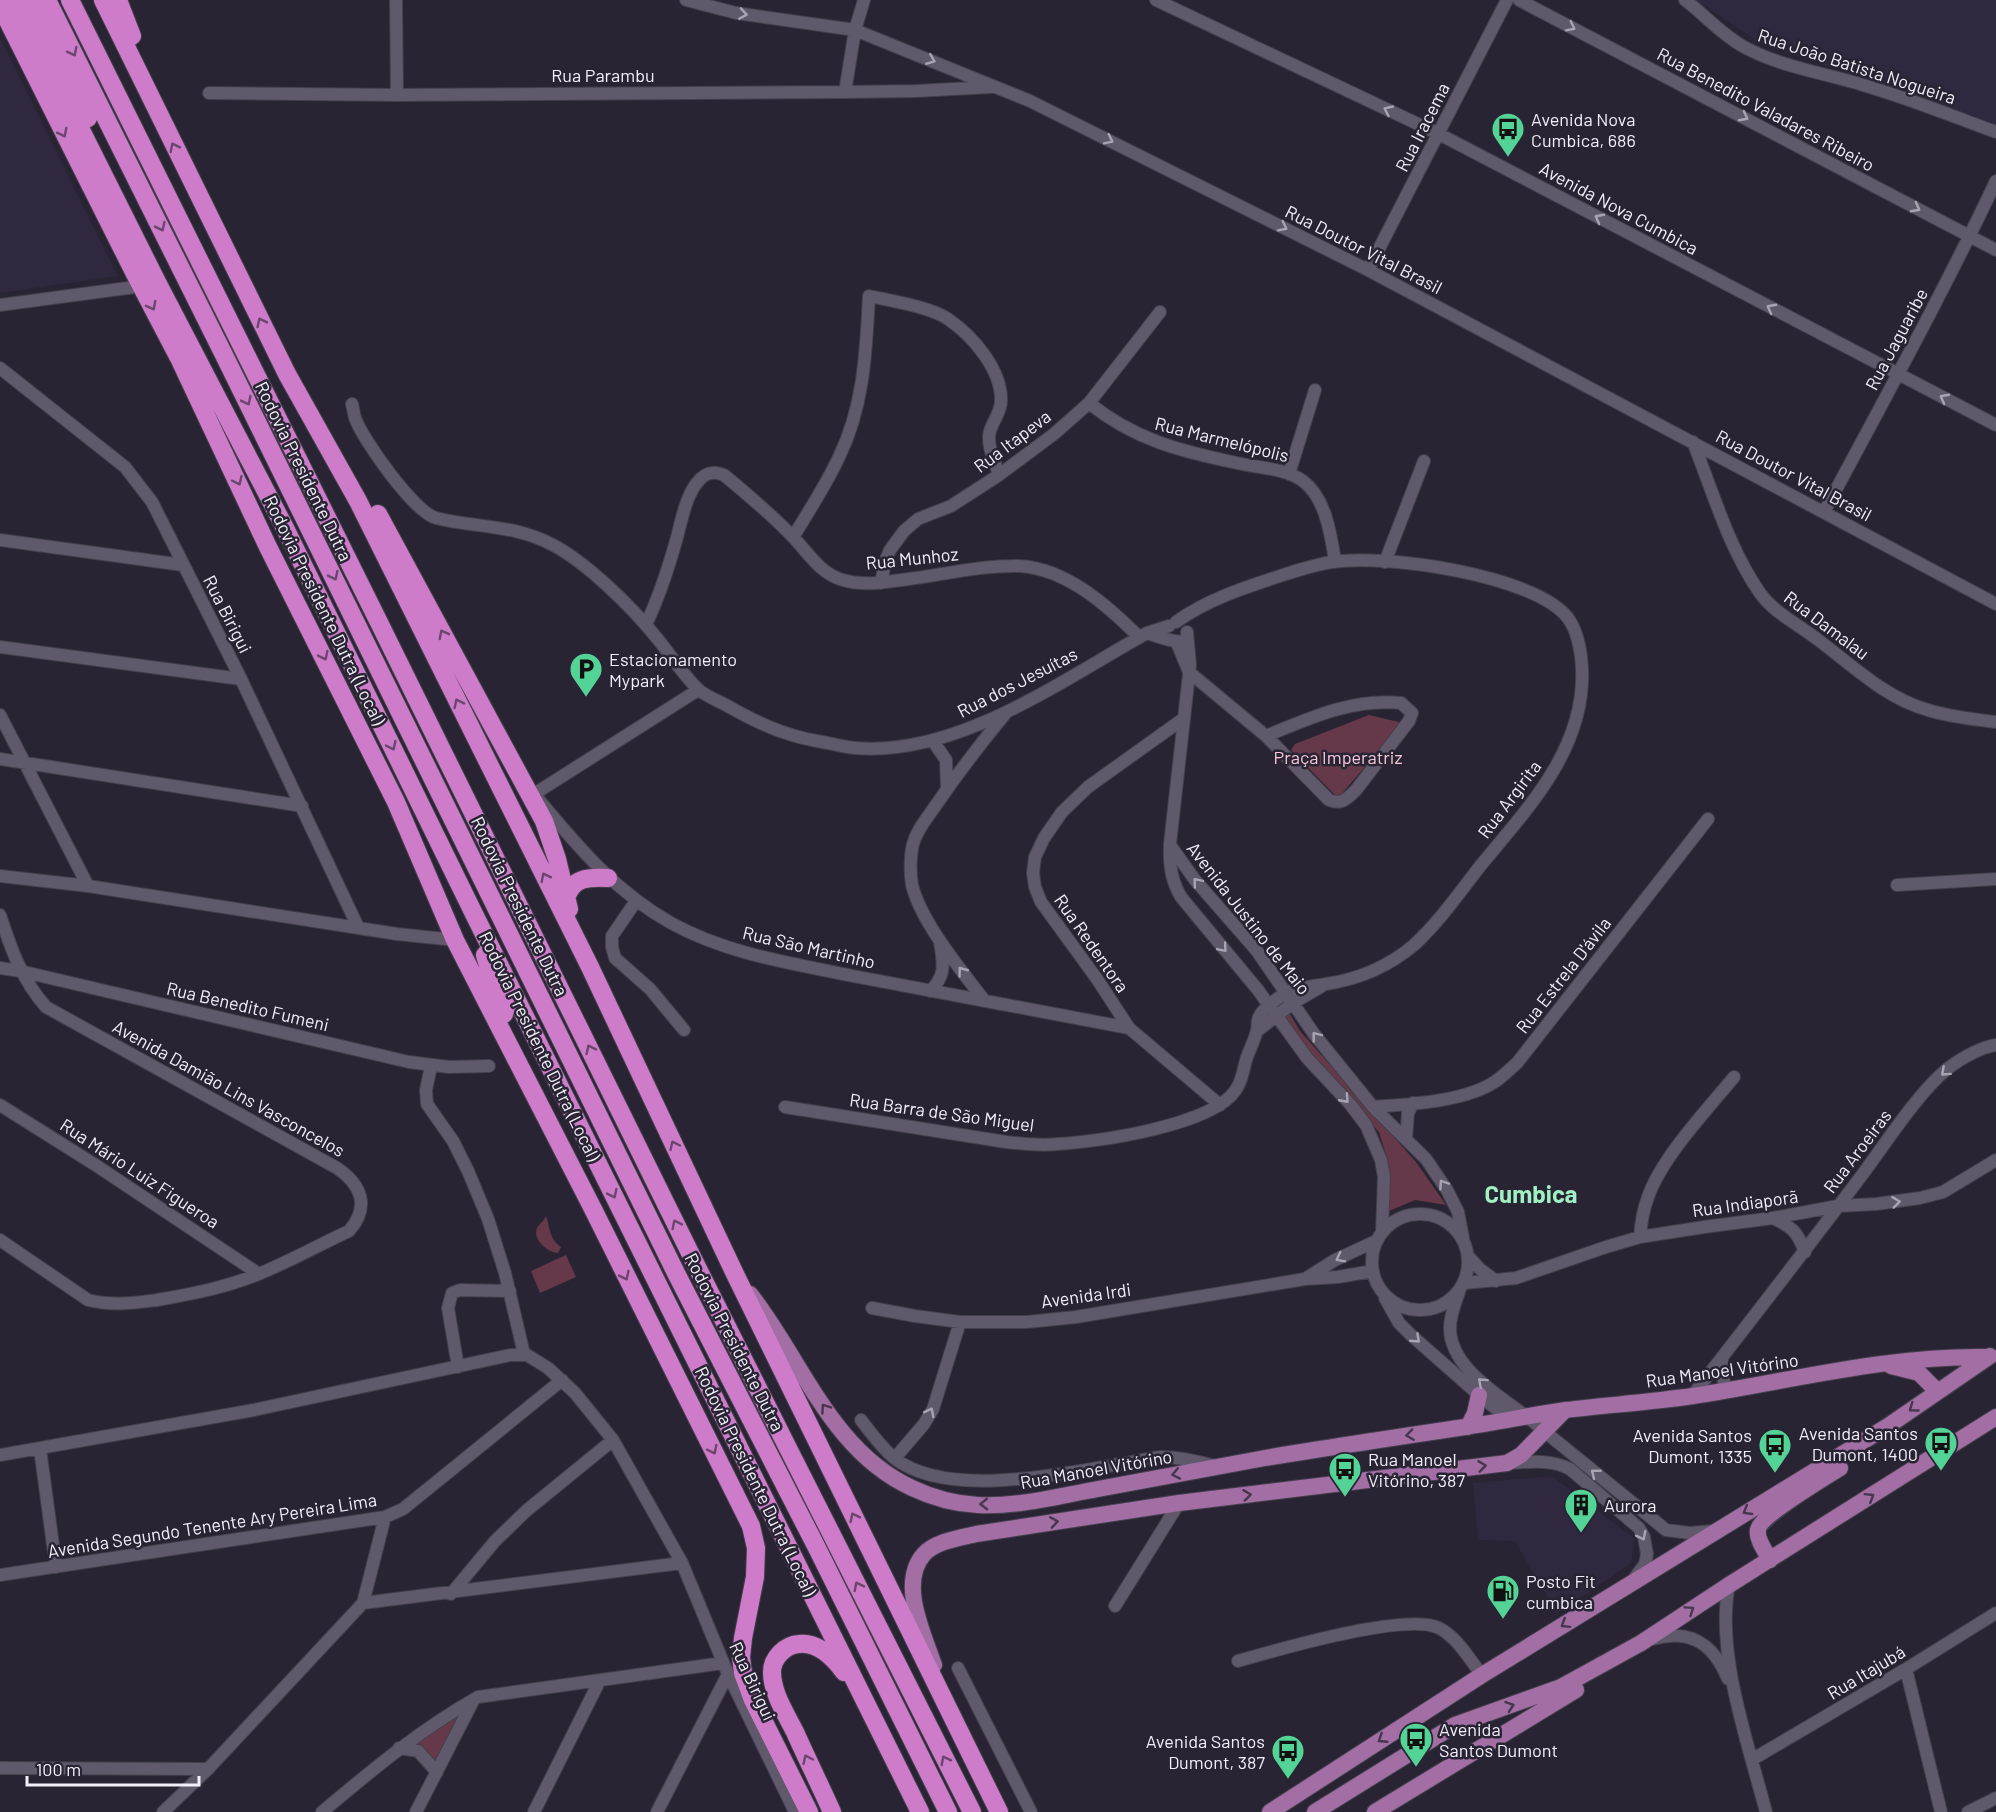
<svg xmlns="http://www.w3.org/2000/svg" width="1996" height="1812" viewBox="0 0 1996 1812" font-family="Barlow,sans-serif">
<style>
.built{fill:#30283e}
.green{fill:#653949}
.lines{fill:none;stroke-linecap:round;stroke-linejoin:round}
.minor-casing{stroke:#433f4c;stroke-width:14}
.major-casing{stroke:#433f4c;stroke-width:18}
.highway-casing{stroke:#433f4c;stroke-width:20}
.minor{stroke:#5f596b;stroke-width:12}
.major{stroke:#a26ea4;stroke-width:16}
.highway{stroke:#ce7cca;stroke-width:18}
.oneway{stroke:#a8a4b2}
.oneway2{stroke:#6b476f}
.oneway3{stroke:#47364f}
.labels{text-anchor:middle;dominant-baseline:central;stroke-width:5;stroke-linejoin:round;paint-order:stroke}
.street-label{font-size:18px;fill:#f2effa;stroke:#292433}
.poi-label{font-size:18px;fill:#f2effa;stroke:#292433;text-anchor:start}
.park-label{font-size:18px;fill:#f6c8d7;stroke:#292433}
.district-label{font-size:24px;font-weight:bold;fill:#a0f0c4;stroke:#292433}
</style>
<rect width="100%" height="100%" fill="#292433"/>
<path class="built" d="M1696 0H1996V126L1940 104 1763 45Z
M0 38 118 276 0 293Z
M1552 1476 1635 1539 1631 1563 1557 1614 1515 1541 1478 1540 1473 1483Z"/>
<path class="green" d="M1369 715 1403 723 1338 798 1291 750 1295 744Z
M1288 1011 1300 1031 1416 1162 1446 1205 1415 1200 1389 1211 1388 1161 1379 1132 1294 1037 1281 1014Z
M546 1216C550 1227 549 1239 561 1247L558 1253C549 1253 532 1240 537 1228 539 1224 544 1221 546 1216Z
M566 1255 576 1277 540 1293 531 1271Z
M463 1714 435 1769C429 1754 426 1746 408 1746Z"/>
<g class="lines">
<g class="minor-casing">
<path id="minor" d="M396 0 397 95
M686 0 736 13 855 30 1030 101 1368 270 1996 604
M1156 0 1439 134 1996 425
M1519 0 1996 250
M1685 0C1705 15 1723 36 1746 48 1782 67 1824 73 1863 85 1908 98 1952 116 1996 132
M845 92 855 30 864 0
M209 93 397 95 845 92 916 91 991 87
M1368 270 1507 0
M0 305 135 287
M0 368 125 467 152 502 241 679 358 927
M1089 403C1135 440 1180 451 1237 463 1258 468 1285 468 1303 481 1326 498 1331 536 1335 561
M352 404C353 408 354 414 355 418 363 440 414 512 436 518 476 528 513 524 553 545 587 563 632 607 656 637 668 651 686 679 699 690 706 696 716 700 724 704 754 721 782 735 817 741 830 743 843 747 855 748 957 757 1062 680 1147 633L1169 626
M1693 442C1713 492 1729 549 1760 593 1774 613 1798 624 1817 639 1852 665 1885 698 1928 710 1950 717 1973 719 1996 722
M1289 474 1315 390
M1824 512C1883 402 1943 293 1996 181
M793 537C809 511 826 485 839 457 864 406 866 351 869 296 892 301 930 307 948 319 973 336 1002 370 1001 401 1001 412 993 421 990 431 986 444 995 462 999 475
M0 540 183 565
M1385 562 1424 461
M881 583 885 562 890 550 904 531 918 519 951 506 999 475 1054 434 1089 403 1160 312
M646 624C659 598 668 569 676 541 681 523 685 499 696 484 704 473 712 470 724 475 747 494 771 514 792 536 807 551 820 574 843 580 866 587 892 581 916 578 950 573 985 565 1020 566 1067 569 1108 606 1139 637
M1187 632 1190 665 1170 844C1169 864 1171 880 1181 897L1258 990 1307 1058 1350 1104 1366 1125 1381 1160 1384 1177 1382 1232
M1147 633C1155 636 1176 643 1182 641
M1177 643 1189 672 1266 736 1329 800C1342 805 1347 799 1356 790L1409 721 1412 713 1401 703C1353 698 1310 718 1266 736
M0 647 241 679
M0 715 88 886
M1183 719 1088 787 1062 812 1044 838 1035 857 1033 873 1035 887 1041 902 1097 979 1129 1028 1220 1105
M933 741 946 760 947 788
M0 759 302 806
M531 796 698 690
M539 800C578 847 617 893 671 923 727 954 791 963 853 976 945 994 1037 1010 1129 1028
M1170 845 1195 880 1257 951 1314 1034 1373 1107 1426 1159 1447 1190 1458 1212 1463 1238
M0 876 88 886 397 934 455 940
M1897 885 1996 879
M636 901 612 936V947L615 958 650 989 684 1030
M0 915C11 949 22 980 46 1007L337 1168C362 1185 370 1207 349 1231 319 1245 290 1261 261 1273 228 1287 192 1294 157 1300 133 1303 112 1306 88 1300L0 1240
M0 968 20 971 409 1062 449 1067 489 1066
M930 991C947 975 943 963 940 942
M984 1000C961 970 921 922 912 885 910 873 910 856 913 844 917 829 928 817 936 805 958 773 981 743 1005 714
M1257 1031 1293 1003 1322 986
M431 1066 426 1090 427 1104 453 1141 468 1171 488 1219 505 1273 524 1354
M0 1105 97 1166 259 1274
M785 1107 1006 1142C1023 1144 1041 1146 1058 1144 1099 1142 1211 1125 1235 1091 1242 1082 1243 1071 1246 1060 1249 1050 1255 1040 1257 1030 1258 1025 1257 1021 1259 1017 1262 1010 1271 1003 1277 999 1296 985 1306 988 1326 984 1360 979 1388 967 1414 945 1439 922 1460 892 1481 865 1528 808 1586 748 1582 668 1581 651 1578 632 1568 618 1535 575 1385 554 1333 562 1316 564 1299 570 1283 575 1246 587 1208 599 1176 622
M1373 1107C1410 1104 1465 1102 1496 1081 1503 1076 1510 1069 1517 1063L1708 819
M1406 1139 1408 1113 1413 1103
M1372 1262a48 48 0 1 1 96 0a48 48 0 1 1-96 0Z
M1773 1218C1792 1227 1797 1231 1805 1252
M1640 1237C1641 1223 1643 1210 1648 1197 1662 1157 1707 1110 1734 1077
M1468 1256 1480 1269 1496 1281
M1308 1277 1335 1260 1376 1241
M1465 1283 1516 1278 1606 1247 1640 1237 1704 1227 1773 1218 1838 1206 1876 1204 1920 1198 1943 1192 1996 1160
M1459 1292C1455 1304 1450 1315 1450 1328 1450 1374 1515 1403 1544 1431L1666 1530 1690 1533 1713 1531
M1385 1298 1399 1323 1411 1335 1479 1395 1509 1419
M872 1308 915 1316 960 1322H1027L1076 1317 1305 1279 1338 1277 1373 1271
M1722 1357V1376L1727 1390
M458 1367 448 1308 452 1293 460 1290 510 1291
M1692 1396C1748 1324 1804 1252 1859 1179 1884 1146 1916 1095 1947 1069 1962 1058 1978 1048 1996 1045
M861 1420C871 1433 881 1447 894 1458 946 1499 1059 1474 1120 1464 1134 1462 1148 1458 1161 1457 1180 1457 1197 1461 1215 1466
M40 1449 56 1567
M0 1455 254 1410 510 1355H527L548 1368 575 1393 613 1440 682 1563 728 1674 795 1812
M895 1458 924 1424 933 1409 960 1322
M1509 1463C1531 1462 1550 1459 1570 1469L1639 1528 1644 1537 1647 1554 1645 1564 1634 1579
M0 1575 385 1517 403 1509 562 1380
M1729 1585C1715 1652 1749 1746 1766 1812
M451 1594 495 1541 526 1511 613 1440
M363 1603 682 1563
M1115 1606 1179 1503
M1653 1639C1692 1628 1714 1645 1728 1679
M1238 1661C1276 1650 1406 1612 1439 1628 1458 1638 1469 1659 1482 1675
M958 1668 1031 1812
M1906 1669 1941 1812
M399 1748 418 1751 437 1772
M1753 1759 1906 1669 1996 1613
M0 1768 208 1769
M163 1812 208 1769 363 1603 385 1517
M322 1812C372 1770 421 1729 478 1697L723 1663
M416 1812 473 1701
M534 1812 600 1680
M657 1812 728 1674
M1968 1812 1996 1798"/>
</g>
<g class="major-casing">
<path id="major" d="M750 1294C802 1360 831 1451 912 1488 933 1498 955 1504 978 1505 1018 1507 1059 1496 1098 1489 1154 1479 1209 1468 1265 1458 1331 1447 1398 1437 1465 1427 1499 1422 1532 1415 1566 1410 1608 1405 1651 1402 1693 1396 1791 1381 1889 1355 1988 1357
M1891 1366 1919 1373 1937 1391
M1468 1427 1475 1413 1479 1395
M1770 1560C1766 1552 1756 1539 1758 1530 1759 1517 1826 1477 1840 1468
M934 1665C924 1635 898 1583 924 1554 936 1541 960 1538 976 1534L1179 1503 1507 1463 1521 1455 1565 1410
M1270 1812 1482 1675 1888 1426 1990 1356
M1315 1812 1455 1725 1561 1687 1641 1643 1729 1585 1996 1417
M1375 1812 1576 1690"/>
</g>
<g class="highway-casing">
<path id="highway" d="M16 0 157 282 285 528 475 916 920 1812
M32 0 88 118
M47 0 224 355 676 1273 817 1548 948 1812
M70 0C282 421 487 845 697 1267 788 1449 880 1630 972 1812
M103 0 287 374 358 501 590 967 735 1274 999 1812
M118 0 132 36
M0 5 135 274 179 358 268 547 396 802 455 940 593 1209 751 1526 756 1548 755 1577 743 1638 741 1657 743 1673 753 1700 809 1812
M378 514 544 821 557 859 569 909
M566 899C572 877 589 877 608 878
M485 955 497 997 504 1014
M832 1812C820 1785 807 1759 795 1732 786 1714 772 1693 772 1672 772 1658 785 1645 799 1644 818 1642 833 1657 844 1672"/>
</g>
<use href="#minor" class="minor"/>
<use href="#major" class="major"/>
<use href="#highway" class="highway"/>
</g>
<defs><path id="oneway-chevron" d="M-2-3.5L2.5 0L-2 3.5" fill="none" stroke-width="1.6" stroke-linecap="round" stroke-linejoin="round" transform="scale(1.5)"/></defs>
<g class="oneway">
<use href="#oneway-chevron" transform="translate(743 14) rotate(9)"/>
<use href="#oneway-chevron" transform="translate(1571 27) rotate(27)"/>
<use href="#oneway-chevron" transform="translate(931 60) rotate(22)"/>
<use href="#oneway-chevron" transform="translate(1388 110) rotate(-155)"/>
<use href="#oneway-chevron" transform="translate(1744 117) rotate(28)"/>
<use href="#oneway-chevron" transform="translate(1109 140) rotate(26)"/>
<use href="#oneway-chevron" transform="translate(1916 208) rotate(28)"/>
<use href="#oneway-chevron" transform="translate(1599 218) rotate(-152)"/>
<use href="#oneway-chevron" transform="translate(1283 227) rotate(27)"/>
<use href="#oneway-chevron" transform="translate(1771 308) rotate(-152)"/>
<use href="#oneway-chevron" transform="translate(1944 398) rotate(-152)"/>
<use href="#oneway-chevron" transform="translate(1197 882) rotate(-130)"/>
<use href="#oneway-chevron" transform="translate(1223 948) rotate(50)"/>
<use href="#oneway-chevron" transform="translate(962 971) rotate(-127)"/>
<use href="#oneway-chevron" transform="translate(1316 1036) rotate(-128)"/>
<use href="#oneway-chevron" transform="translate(1945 1072) rotate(138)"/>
<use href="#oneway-chevron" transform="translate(1345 1099) rotate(48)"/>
<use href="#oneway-chevron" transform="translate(1443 1184) rotate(-124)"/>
<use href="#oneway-chevron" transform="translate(1896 1202) rotate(-7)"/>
<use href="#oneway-chevron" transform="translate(1340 1258) rotate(153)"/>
<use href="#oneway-chevron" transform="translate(1416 1339) rotate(43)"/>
<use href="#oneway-chevron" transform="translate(1482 1382) rotate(-138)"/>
<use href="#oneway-chevron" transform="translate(930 1412) rotate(-63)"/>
<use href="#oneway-chevron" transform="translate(1595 1473) rotate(-141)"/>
<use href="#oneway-chevron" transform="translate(1642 1536) rotate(63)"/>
</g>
<g class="oneway2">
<use href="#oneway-chevron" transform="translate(73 52) rotate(63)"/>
<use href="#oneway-chevron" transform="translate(63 133) rotate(63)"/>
<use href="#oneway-chevron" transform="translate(174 147) rotate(-117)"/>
<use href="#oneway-chevron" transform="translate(161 227) rotate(64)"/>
<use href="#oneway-chevron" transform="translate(152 306) rotate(62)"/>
<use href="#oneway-chevron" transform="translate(261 322) rotate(-116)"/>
<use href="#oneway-chevron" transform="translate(247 401) rotate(64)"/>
<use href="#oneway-chevron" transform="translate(238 481) rotate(65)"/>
<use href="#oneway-chevron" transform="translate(334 576) rotate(64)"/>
<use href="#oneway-chevron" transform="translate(443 634) rotate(-118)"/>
<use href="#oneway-chevron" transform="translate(324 656) rotate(64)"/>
<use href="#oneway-chevron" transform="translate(458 703) rotate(-116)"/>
<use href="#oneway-chevron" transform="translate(392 746) rotate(64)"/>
<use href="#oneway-chevron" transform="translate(545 877) rotate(-117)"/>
<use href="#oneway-chevron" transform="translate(590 1049) rotate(-116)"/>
<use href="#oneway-chevron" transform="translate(674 1145) rotate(-115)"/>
<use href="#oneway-chevron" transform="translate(613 1194) rotate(64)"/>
<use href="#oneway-chevron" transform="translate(676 1224) rotate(-116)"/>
<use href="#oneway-chevron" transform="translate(625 1276) rotate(64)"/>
<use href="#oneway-chevron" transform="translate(713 1450) rotate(63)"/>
<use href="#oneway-chevron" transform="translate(854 1517) rotate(-116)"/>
<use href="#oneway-chevron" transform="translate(858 1586) rotate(-117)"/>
<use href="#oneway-chevron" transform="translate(807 1759) rotate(-115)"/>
<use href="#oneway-chevron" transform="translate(945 1760) rotate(-117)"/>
</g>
<g class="oneway3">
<use href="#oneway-chevron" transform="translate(825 1408) rotate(-125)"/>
<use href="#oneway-chevron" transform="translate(1913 1408) rotate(144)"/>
<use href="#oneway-chevron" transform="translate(1410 1435) rotate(172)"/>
<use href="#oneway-chevron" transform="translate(1482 1466) rotate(-7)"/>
<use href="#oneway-chevron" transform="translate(1176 1474) rotate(169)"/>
<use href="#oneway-chevron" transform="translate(1247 1495) rotate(-7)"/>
<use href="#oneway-chevron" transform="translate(1870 1497) rotate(-32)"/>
<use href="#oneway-chevron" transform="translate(984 1504) rotate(179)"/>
<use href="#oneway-chevron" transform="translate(1747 1511) rotate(149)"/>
<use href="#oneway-chevron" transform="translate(1054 1522) rotate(-9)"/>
<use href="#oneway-chevron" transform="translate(1690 1610) rotate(-34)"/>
<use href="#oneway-chevron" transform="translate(1565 1624) rotate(148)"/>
<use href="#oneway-chevron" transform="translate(1510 1706) rotate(-19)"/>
<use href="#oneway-chevron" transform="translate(1382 1739) rotate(147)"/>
</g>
<defs>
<g id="bus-pin" transform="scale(1.725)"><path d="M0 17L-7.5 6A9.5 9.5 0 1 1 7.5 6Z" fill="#53d396" stroke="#292433"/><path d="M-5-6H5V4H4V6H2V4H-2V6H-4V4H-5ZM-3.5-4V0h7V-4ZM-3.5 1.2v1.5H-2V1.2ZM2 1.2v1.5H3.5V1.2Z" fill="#111"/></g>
<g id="parking-pin" transform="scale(1.725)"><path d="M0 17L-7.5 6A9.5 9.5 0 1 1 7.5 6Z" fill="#53d396" stroke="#292433"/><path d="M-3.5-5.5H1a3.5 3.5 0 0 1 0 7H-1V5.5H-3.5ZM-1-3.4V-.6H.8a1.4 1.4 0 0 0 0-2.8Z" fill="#111"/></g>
<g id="building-pin" transform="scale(1.725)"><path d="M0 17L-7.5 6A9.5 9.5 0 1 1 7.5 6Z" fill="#53d396" stroke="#292433"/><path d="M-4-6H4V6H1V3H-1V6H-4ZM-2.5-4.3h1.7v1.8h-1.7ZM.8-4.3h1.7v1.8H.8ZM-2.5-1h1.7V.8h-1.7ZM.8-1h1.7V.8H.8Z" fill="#111"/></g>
<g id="fuel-pin" transform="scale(1.725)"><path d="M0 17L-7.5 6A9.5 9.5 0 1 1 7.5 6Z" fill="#53d396" stroke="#292433"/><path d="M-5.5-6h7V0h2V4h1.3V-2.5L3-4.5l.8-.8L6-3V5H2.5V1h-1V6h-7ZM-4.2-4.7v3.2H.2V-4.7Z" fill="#111"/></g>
</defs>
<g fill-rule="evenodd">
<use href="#bus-pin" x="1508" y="129"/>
<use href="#parking-pin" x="586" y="669"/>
<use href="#bus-pin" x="1941" y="1443"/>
<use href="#bus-pin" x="1775" y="1445"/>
<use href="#bus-pin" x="1345" y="1469"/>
<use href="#building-pin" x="1581" y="1505"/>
<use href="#fuel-pin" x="1503" y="1591"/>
<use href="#bus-pin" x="1416" y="1739"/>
<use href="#bus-pin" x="1288" y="1751"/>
</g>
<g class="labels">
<g class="street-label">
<text transform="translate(1857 66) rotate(18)">Rua João Batista Nogueira</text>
<text x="603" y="75">Rua Parambu</text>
<text transform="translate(1766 109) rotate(28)">Rua Benedito Valadares Ribeiro</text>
<text transform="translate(1422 127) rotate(-63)">Rua Iracema</text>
<text transform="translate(1619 208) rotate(28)">Avenida Nova Cumbica</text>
<text transform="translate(1364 249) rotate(27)">Rua Doutor Vital Brasil</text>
<text transform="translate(1896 339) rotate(-62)">Rua Jaguaribe</text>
<text transform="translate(1222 439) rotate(14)">Rua Marmelópolis</text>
<text transform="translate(1012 441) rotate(-37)">Rua Itapeva</text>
<text transform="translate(304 471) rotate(64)">Rodovia Presidente Dutra</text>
<text transform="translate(1794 475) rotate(28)">Rua Doutor Vital Brasil</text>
<text transform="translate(912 558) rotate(-6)">Rua Munhoz</text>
<text transform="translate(325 610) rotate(64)">Rodovia Presidente Dutra (Local)</text>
<text transform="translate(228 614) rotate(63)">Rua Birigui</text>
<text transform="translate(1827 625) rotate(37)">Rua Damalau</text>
<text transform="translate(1017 682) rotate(-27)">Rua dos Jesuítas</text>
<text transform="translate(1509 799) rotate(-53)">Rua Argirita</text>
<text transform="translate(520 906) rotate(64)">Rodovia Presidente Dutra</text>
<text transform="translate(1249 918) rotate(52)">Avenida Justino de Maio</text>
<text transform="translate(1092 943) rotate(55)">Rua Redentora</text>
<text transform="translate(809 947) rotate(13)">Rua São Martinho</text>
<text transform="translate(1563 975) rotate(-52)">Rua Estrela D'ávila</text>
<text transform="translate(248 1006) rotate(13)">Rua Benedito Fumeni</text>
<text transform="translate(540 1046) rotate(64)">Rodovia Presidente Dutra (Local)</text>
<text transform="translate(229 1088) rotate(29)">Avenida Damião Lins Vasconcelos</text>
<text transform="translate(942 1112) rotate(8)">Rua Barra de São Miguel</text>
<text transform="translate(1857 1151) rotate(-53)">Rua Aroeiras</text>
<text transform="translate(140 1173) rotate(33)">Rua Mário Luiz Figueroa</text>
<text transform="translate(1745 1203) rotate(-8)">Rua Indiaporã</text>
<text transform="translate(1086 1295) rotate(-8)">Avenida Irdi</text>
<text transform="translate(735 1342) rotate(63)">Rodovia Presidente Dutra</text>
<text transform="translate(1722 1370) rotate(-8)">Rua Manoel Vitórino</text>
<text transform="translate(1096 1469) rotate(-10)">Rua Manoel Vitórino</text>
<text transform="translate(756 1481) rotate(64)">Rodovia Presidente Dutra (Local)</text>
<text transform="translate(212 1525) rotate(-9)">Avenida Segundo Tenente Ary Pereira Lima</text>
<text transform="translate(1866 1672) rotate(-31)">Rua Itajubá</text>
<text transform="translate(753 1681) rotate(65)">Rua Birigui</text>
</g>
<g class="poi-label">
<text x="1531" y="119">Avenida Nova<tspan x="1531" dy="21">Cumbica, 686</tspan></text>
<text x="609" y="659">Estacionamento<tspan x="609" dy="21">Mypark</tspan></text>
<text x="1918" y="1433" text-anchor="end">Avenida Santos<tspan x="1918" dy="21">Dumont, 1400</tspan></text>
<text x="1752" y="1435" text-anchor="end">Avenida Santos<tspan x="1752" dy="21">Dumont, 1335</tspan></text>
<text x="1368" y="1459">Rua Manoel<tspan x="1368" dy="21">Vitórino, 387</tspan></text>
<text x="1604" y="1505">Aurora</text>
<text x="1526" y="1581">Posto Fit<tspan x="1526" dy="21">cumbica</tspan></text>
<text x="1439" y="1729">Avenida<tspan x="1439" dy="21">Santos Dumont</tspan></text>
<text x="1265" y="1741" text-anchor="end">Avenida Santos<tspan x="1265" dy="21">Dumont, 387</tspan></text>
</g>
<g class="park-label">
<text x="1338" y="757">Praça Imperatriz</text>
</g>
<g class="district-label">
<text x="1531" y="1193">Cumbica</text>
</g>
</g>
<path d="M27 1776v9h172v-9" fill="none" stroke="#f2effa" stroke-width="3"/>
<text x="36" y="1776" font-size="18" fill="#f2effa" stroke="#292433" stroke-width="4.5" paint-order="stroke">100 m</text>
</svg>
